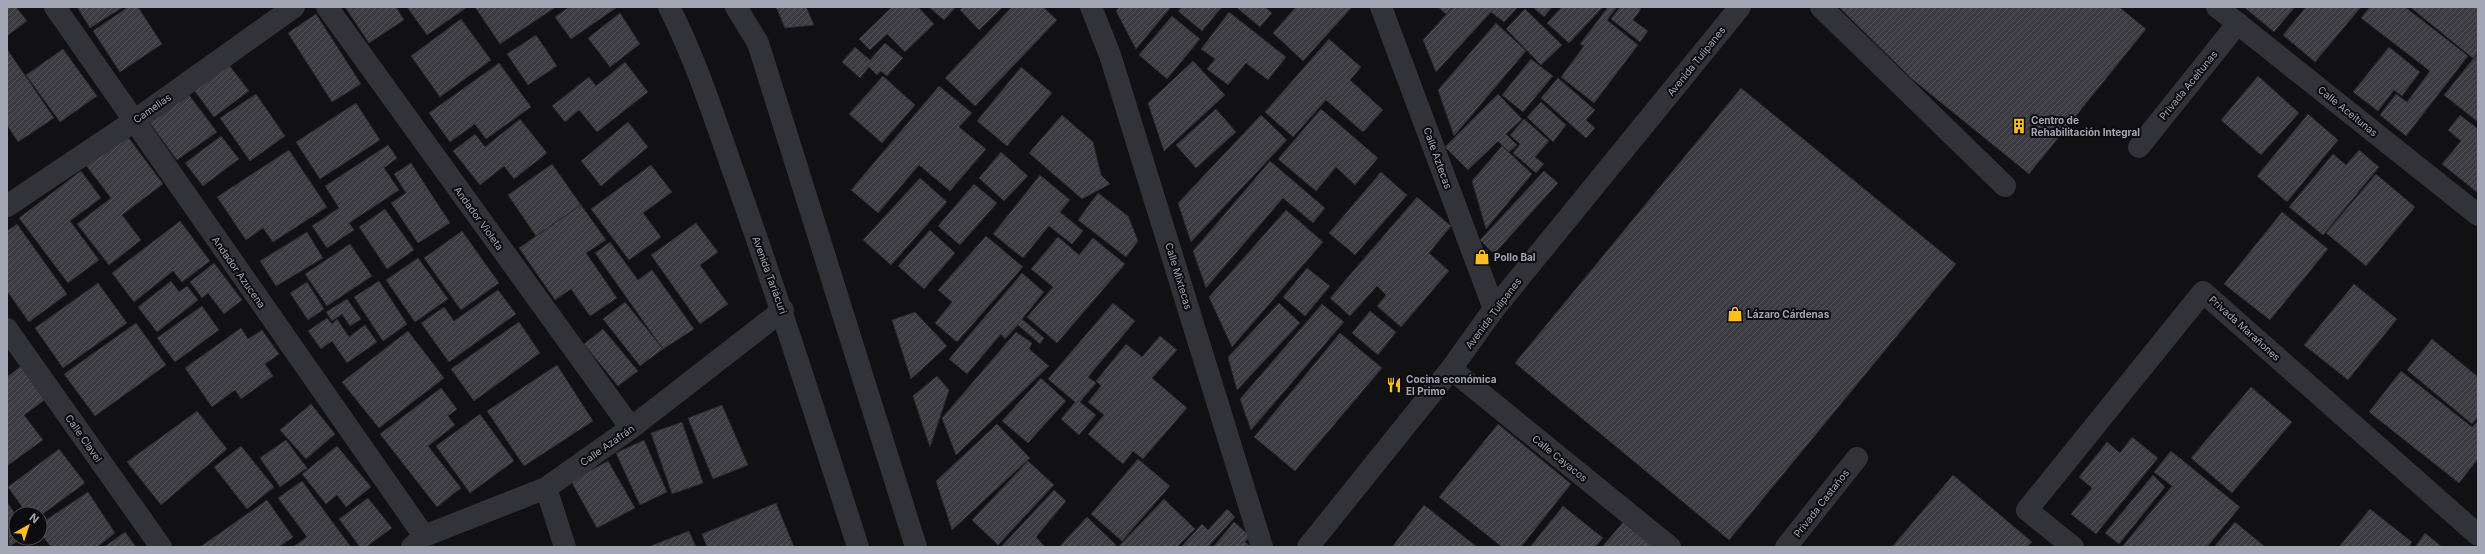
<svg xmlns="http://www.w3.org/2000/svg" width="2485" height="554" viewBox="0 0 2485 554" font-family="Inter,sans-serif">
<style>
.building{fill:url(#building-hatch);stroke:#2b2b2f}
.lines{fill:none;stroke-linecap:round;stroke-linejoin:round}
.minor{stroke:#323338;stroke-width:22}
.labels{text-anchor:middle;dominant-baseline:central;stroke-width:4;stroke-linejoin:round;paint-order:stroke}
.street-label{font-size:10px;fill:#a2a6b5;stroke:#0c0c0e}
.poi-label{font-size:10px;font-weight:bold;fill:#a2a6b5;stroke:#0c0c0e;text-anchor:start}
</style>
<defs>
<pattern id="building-hatch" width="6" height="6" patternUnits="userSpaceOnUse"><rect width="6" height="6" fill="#3b3b41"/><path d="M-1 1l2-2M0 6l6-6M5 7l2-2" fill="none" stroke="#54545a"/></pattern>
</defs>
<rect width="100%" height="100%" fill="#111113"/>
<path class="building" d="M7 7H16L27 21 7 36Z
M77 7H123L90 28Z
M128 7H138L162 44 120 72 93 31Z
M345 7H396L404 20 369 43Z
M407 7H466V8L427 35Z
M475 7H556L500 44Z
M569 7H616V8L571 39 555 17Z
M776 7H806L814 25 785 28Z
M892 7H918L934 24 905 52 887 34 870 50 859 39Z
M929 7H956L944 20Z
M963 7H1003L979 30 960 10Z
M1012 7H1043L1057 20 975 106 945 78Z
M1120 7H1171L1136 49 1116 11Z
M1182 7H1222L1202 31 1178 11Z
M1236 7H1265L1272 13 1260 27Z
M1296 7H1352L1303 61 1273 33Z
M1438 7H1452L1446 14Z
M1453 7H1518L1504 22 1491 12 1436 72 1423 40Z
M1533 7H1552L1544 17Z
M1562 7H1603L1569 43 1547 23Z
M1608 7H1617L1607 20 1638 45 1594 103 1561 77 1584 46 1580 44Z
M1620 7H1638L1641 9 1633 20 1648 31 1640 42 1611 19Z
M1839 7H2119L2146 29 2029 174 1912 79Z
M2244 7H2295L2274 32Z
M2306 7H2361L2315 62 2283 35Z
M2370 7H2405L2468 56 2406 136 2380 115 2396 94 2407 102 2430 71 2361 18Z
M2410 7H2478V53L2474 59Z
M1525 9 1562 45 1541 65 1506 29Z
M1229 12 1286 57 1268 80 1246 63 1228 85 1207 69 1215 59 1201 49Z
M620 13 640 44 610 67 588 38Z
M316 14 361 84 332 102 288 33Z
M1172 16 1200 39 1167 79 1139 55Z
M461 19 491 60 440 97 411 56Z
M1496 23 1526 51 1454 136 1438 90Z
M536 35 557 66 528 85 507 54Z
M1329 39 1361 67 1350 80 1383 110 1363 132 1326 100 1293 137 1265 112Z
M885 43 903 58 887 76 881 71 877 75 869 67 860 78 842 62 855 47 870 60Z
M2389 47 2420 72 2402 96 2394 90 2378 111 2353 92Z
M7 49 54 118 18 142 7 125Z
M63 49 97 96 60 122 26 75Z
M2478 53V122L2444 95Z
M1531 59 1553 76 1523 112 1502 95Z
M1193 61 1225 95 1164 151 1148 103Z
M625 62 648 92 597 132 579 110 565 122 552 106 589 77 596 86Z
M499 63 531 107 486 139 475 124 450 142 429 113Z
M229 65 249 91 214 117 194 90Z
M1021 67 1052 93 1007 146 977 121Z
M883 76 915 105 882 143 849 114Z
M2258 76 2299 113 2261 155 2221 120Z
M1558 78 1595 110 1586 120 1595 128 1586 138 1541 98Z
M939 86 972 113 959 127 986 149 950 191 919 165 878 213 851 190Z
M1741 88 1956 264 1729 540 1515 363Z
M256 94 285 136 250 161 220 118Z
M1498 94 1522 119 1506 134 1517 145 1509 152 1498 141 1468 170 1445 147Z
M189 95 217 132 177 160 150 123Z
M1541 102 1566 125 1553 142 1527 117Z
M356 103 380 140 320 179 296 142Z
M1216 109 1236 132 1196 168 1176 145Z
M1321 109 1378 158 1355 185 1336 167 1316 191 1278 159Z
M2308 114 2338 140 2287 202 2257 176Z
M1062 115 1093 142 1101 175 1110 184 1082 199 1029 153Z
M1261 115 1287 140 1191 242 1178 203Z
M2460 115 2478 129V193L2442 164 2461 141 2448 130Z
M520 119 547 153 514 179 504 166 480 185 453 151 475 134 485 147Z
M1524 119 1549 141 1535 157 1544 164 1536 173 1513 153 1520 144 1510 135Z
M628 122 648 147 601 186 581 161Z
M125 133 163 184 122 215 141 240 109 265 77 224 111 198 85 164Z
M221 136 239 159 203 186 185 163Z
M388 145 397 158 384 168 399 190 349 223 354 230 327 248 312 226 339 208 325 186Z
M1502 146 1532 174 1486 229 1472 181Z
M289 150 327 207 273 242 263 228 246 240 217 197Z
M2359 150 2379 167 2323 235 2289 207 2333 154 2346 165Z
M1001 152 1028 176 1004 201 979 178Z
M1270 161 1325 208 1313 223 1283 198 1206 288 1193 251Z
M411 163 450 223 418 243 391 203 406 193 394 174Z
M552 164 581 205 536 236 508 195Z
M651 165 672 192 643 213 661 237 629 260 591 209Z
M81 171 101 198 70 221 99 260 68 283 19 218Z
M1544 171 1558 183 1494 254 1480 240Z
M1381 172 1407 195 1355 255 1329 233Z
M2376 174 2415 207 2366 266 2326 233Z
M1040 175 1070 200 1060 212 1083 231 1072 244 1049 226 1023 258 993 234Z
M920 178 947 202 891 265 863 240Z
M974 184 997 203 960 245 938 226Z
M1098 193 1128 216 1138 241 1126 257 1078 220Z
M1417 197 1451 226 1429 253 1449 271 1401 327 1377 306 1386 295 1377 286 1350 316 1330 298Z
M581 205 606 240 586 253 617 298 590 316 571 289 555 300 519 248Z
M385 209 414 250 387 269 359 227Z
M1286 210 1323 242 1232 347 1209 297Z
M2282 212 2328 249 2270 320 2224 284Z
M180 221 210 261 182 282 173 271 134 302 112 273Z
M696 223 718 252 700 265 728 304 700 324 651 255Z
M17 224 67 294 29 322 7 291V231Z
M930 230 955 253 924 289 898 266Z
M462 231 499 283 461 310 424 258Z
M307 232 323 258 276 286 260 261Z
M986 236 1023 267 957 342 935 323 952 302 938 290Z
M1058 237 1079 255 1093 238 1125 264 1057 343 1027 317 1053 287 1031 269Z
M610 242 638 280 652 270 694 329 663 349 595 253Z
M350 244 372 276 327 306 305 274Z
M418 258 448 299 415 322 386 280Z
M214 263 242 300 224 314 208 293 202 298 190 282Z
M1307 268 1330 286 1305 316 1283 297Z
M1022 273 1044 292 1022 319 1044 338 1040 344 1018 325 1005 339 1001 334 967 374 949 359Z
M171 281 179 292 187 286 198 300 157 332 138 307Z
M379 281 407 324 383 341 354 297Z
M307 282 324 309 308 320 290 293Z
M98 283 127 323 63 368 35 328Z
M2354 284 2397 319 2348 380 2304 345Z
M498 290 516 314 449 362 421 323 444 307 454 321Z
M347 299 361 319 350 326 342 314 332 321 326 312Z
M625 302 663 349 640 366 603 319Z
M1113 303 1135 321 1088 377 1096 383 1080 402 1096 415 1079 435 1061 419 1075 402 1048 379Z
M1279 303 1300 323 1237 390 1228 357Z
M1322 304 1344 322 1251 430 1240 399Z
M202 306 219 330 175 362 157 338Z
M1370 311 1396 332 1378 355 1352 333Z
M915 312 947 346 911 379 892 320Z
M327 318 332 324 337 319 349 337 365 325 377 342 347 363 332 341 321 349 308 331Z
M519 322 540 353 474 401 451 369Z
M136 323 166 365 95 416 64 374Z
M241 328 248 339 262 330 279 354 265 364 273 376 241 399 235 390 212 407 185 368Z
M603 329 638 371 618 386 584 344Z
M408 331 444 378 379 428 342 382Z
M1016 332 1032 343 1029 349 1049 366 956 455 942 418Z
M1340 333 1382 368 1295 471 1254 437Z
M1160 336 1177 350 1152 378 1187 408 1143 459 1133 451 1123 464 1088 434 1104 415 1088 402 1101 386 1096 381 1126 344 1142 357Z
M2432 339 2478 377V417L2472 424 2407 370Z
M557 365 593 421 524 466 487 411Z
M21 366 46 399 24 415 43 440 7 466V377Z
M2401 371 2472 427 2478 421V459L2459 483 2369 412Z
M937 376 949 390 930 447 913 396Z
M1041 378 1066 401 1028 443 1002 421Z
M2251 387 2292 422 2232 493 2191 458Z
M441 388 457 409 448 416 455 425 428 446 461 488 437 507 380 434Z
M311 404 335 434 306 459 280 430Z
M722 405 748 465 713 479 688 418Z
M197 411 227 449 161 505 127 462Z
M480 414 514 461 470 493 436 446Z
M682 422 703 483 672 494 651 433Z
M997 424 1030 458 952 530 936 481Z
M1498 424 1571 484 1521 547H1502L1439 497Z
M2132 437 2158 458 2096 534 2071 514 2092 488 2079 477 2107 442 2120 453Z
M286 440 307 468 280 487 260 458Z
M644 440 667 492 640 505 616 453Z
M241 446 274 487 247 509 214 467Z
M337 446 371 487 346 507 337 495 326 504 302 474Z
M59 449 85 483 40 516V514H27L8 487Z
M2171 451 2240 507 2207 547H2122L2172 486 2154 472Z
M1138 459 1170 486 1122 541 1091 514Z
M608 461 635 508 597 528 571 481Z
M1028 461 1054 485 998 545 972 520Z
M1953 475 2032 542 2027 547H1892Z
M2153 475 2165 487 2119 544 2105 533Z
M302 481 351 547H293L307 537 278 498Z
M1054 490 1066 501 1036 537 1045 547H1001Z
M88 492 115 533 97 547H51L40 533V524Z
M368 498 392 528 366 547H360L339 519Z
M1164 499 1195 529 1177 547H1118Z
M267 500 293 537 279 547H200Z
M7 502 16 515V538H22L9 547Z
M776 503 794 547H707L702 534Z
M1424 505 1477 547H1392Z
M1563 506 1603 538 1595 547H1530Z
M1227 509 1235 517 1208 547H1181L1202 524 1208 530Z
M2370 509 2412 542 2409 547H2339Z
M1087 517 1116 545 1114 547H1059Z
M1625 520 1657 547H1602Z
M1234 522 1250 536 1245 542 1251 547H1213Z
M2235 522 2264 546V547H2214Z
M689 531 696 547H648Z
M125 532 136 547H104Z
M2425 533 2442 547H2415Z"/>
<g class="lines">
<path class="minor" d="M55 7 424 536
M327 7 631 428
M669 7C697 62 716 123 737 182 780 303 819 425 858 547
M736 7 758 43 916 547
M1091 7 1110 55 1262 547
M1381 7 1494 309
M1821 7 2005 186
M2217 7 2478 215
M2139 147 2238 23
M7 206 134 121 294 7
M7 329 161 547
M1451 369 1670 547
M546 488 565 547
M412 547 424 536 546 488 631 428 783 310
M1308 547 1451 369 1494 309 1740 7
M1786 547 1857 458
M2073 547 2027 510 2203 292 2478 535"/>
</g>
<defs>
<g id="building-bare" transform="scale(1.2)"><path d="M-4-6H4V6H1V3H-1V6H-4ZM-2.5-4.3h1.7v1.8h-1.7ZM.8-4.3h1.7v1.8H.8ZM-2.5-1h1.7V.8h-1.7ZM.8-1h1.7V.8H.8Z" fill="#febe1e" stroke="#0c0c0e" stroke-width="2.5" paint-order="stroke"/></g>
<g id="shop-bare" transform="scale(1.2)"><path d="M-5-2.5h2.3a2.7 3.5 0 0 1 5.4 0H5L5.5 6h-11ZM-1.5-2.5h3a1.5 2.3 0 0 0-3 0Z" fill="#febe1e" stroke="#0c0c0e" stroke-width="2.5" paint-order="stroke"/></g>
<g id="restaurant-bare" transform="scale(1.2)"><path d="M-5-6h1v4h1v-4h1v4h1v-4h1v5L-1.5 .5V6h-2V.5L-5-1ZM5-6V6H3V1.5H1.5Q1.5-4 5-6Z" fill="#febe1e" stroke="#0c0c0e" stroke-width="2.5" paint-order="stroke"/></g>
</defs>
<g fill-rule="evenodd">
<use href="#building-bare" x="2019" y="126"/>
<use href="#shop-bare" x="1482" y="257"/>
<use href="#shop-bare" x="1735" y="314"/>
<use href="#restaurant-bare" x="1394" y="385"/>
</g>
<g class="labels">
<g class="street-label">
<text transform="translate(1696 61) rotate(-51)">Avenida Tulipanes</text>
<text transform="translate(2188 85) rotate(-51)">Privada Aceitunas</text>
<text transform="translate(152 108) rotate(-35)">Camelias</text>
<text transform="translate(2348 111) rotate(39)">Calle Aceitunas</text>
<text transform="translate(1438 158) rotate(70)">Calle Aztecas</text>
<text transform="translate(479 218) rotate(54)">Andador Violeta</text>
<text transform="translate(239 272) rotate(55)">Andador Azucena</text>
<text transform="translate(770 275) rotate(70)">Avenida Tariácuri</text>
<text transform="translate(1179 276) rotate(73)">Calle Mixtecas</text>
<text transform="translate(1493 313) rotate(-53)">Avenida Tulipanes</text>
<text transform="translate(2245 328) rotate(42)">Privada Marañones</text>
<text transform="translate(84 438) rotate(55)">Calle Clavel</text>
<text transform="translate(607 445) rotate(-35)">Calle Azafrán</text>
<text transform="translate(1560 458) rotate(39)">Calle Cayacos</text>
<text transform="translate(1821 503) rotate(-52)">Privada Castaños</text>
</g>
<g class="poi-label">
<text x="2031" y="120">Centro de<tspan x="2031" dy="12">Rehabilitación Integral</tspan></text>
<text x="1494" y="257">Pollo Bal</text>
<text x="1747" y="314">Lázaro Cárdenas</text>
<text x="1406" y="379">Cocina económica<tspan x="1406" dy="12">El Primo</tspan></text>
</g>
</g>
<rect width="2485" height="554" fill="none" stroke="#a2a6b5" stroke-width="16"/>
<g transform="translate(28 526) rotate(39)"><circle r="19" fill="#0c0c0e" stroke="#484a51"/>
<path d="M0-3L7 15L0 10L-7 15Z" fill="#febe1e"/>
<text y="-6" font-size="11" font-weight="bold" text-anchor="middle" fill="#a2a6b5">N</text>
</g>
</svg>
